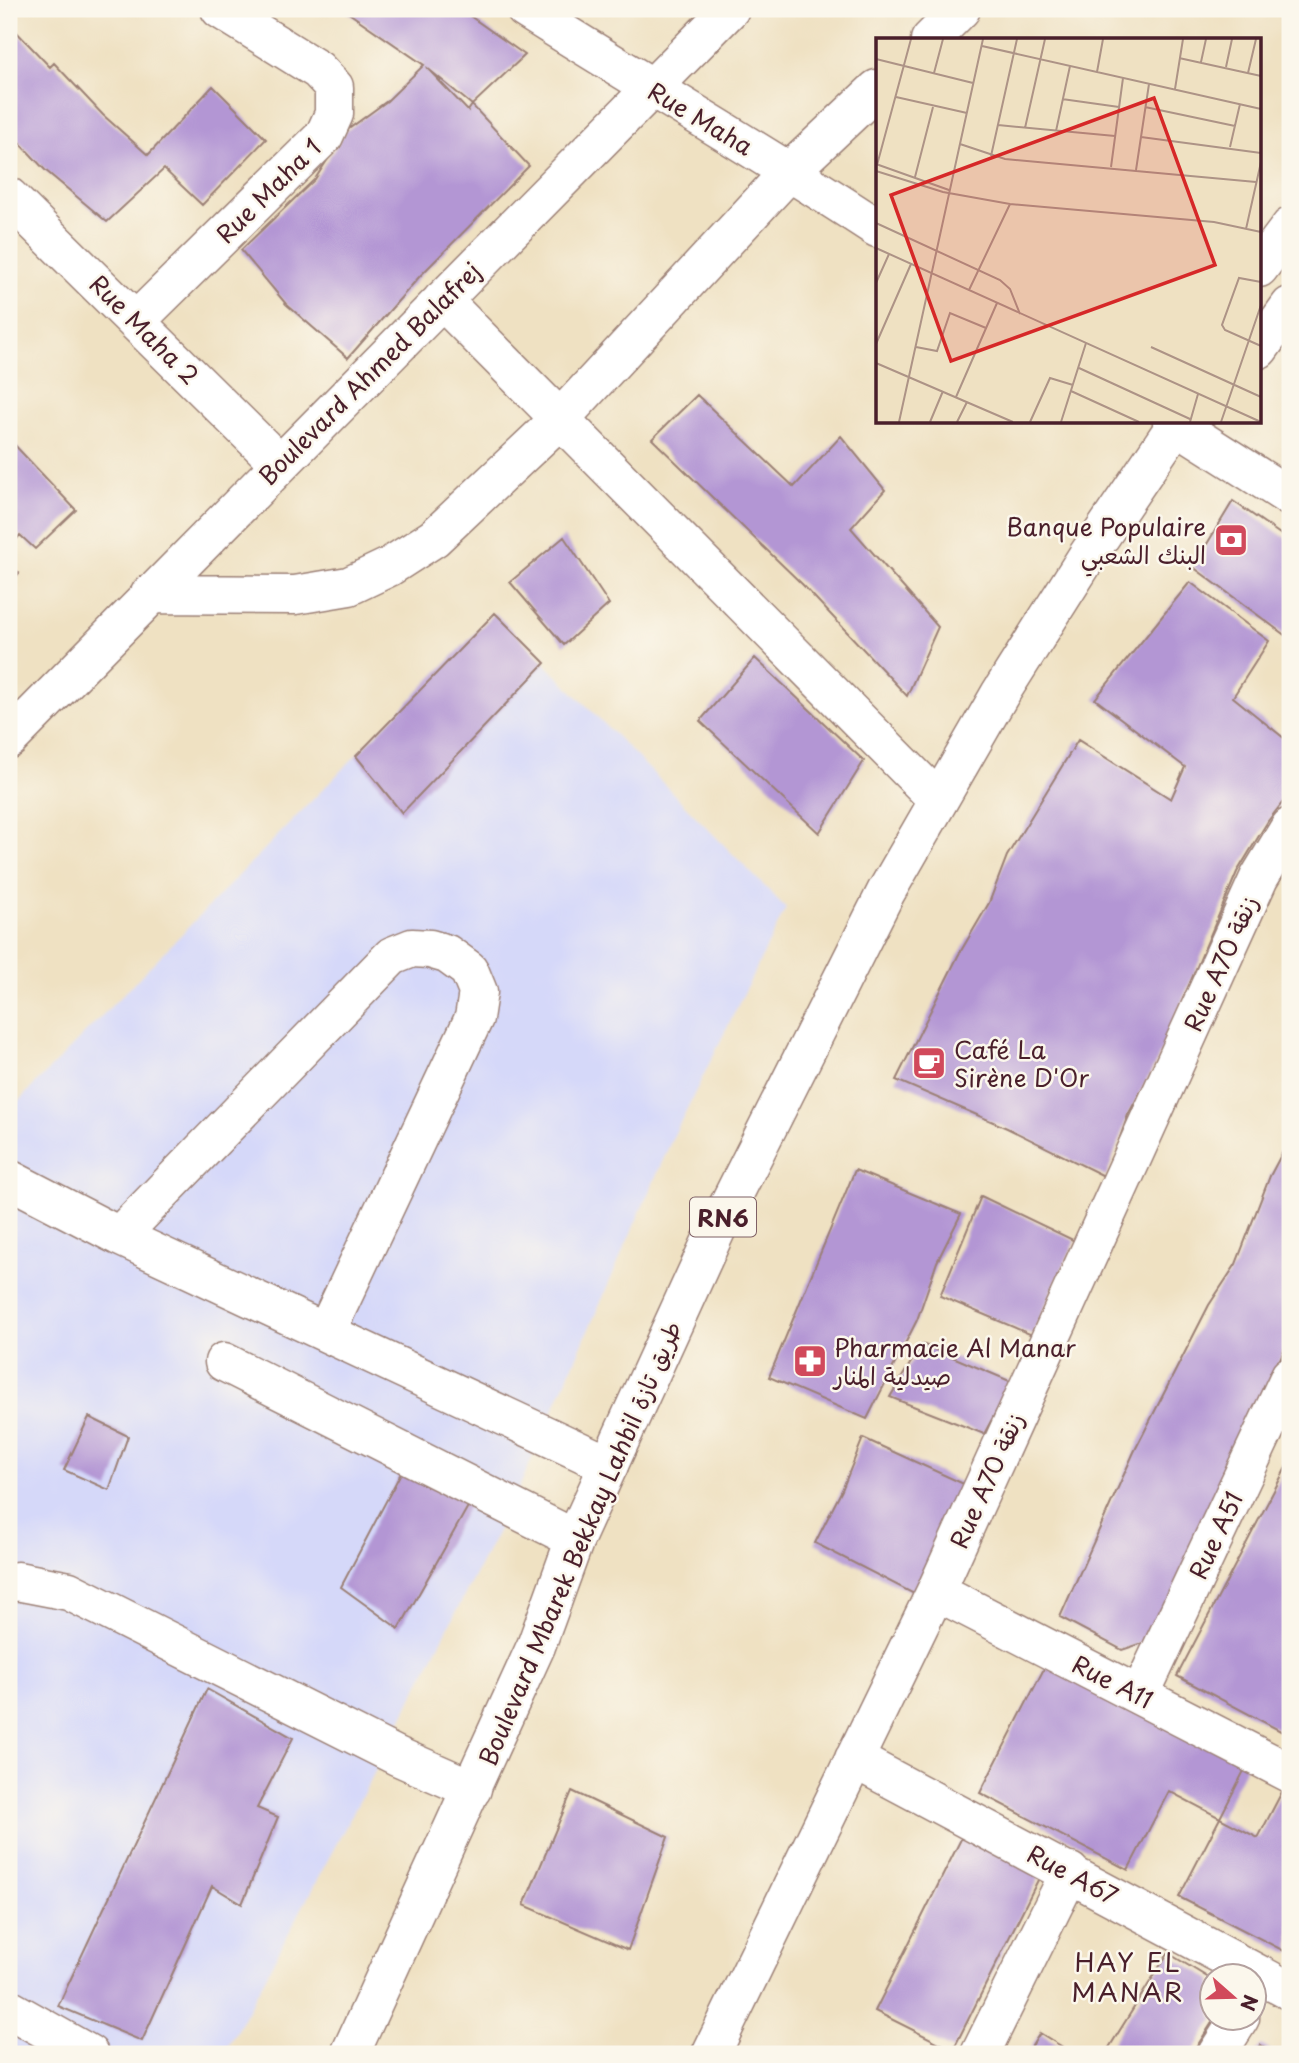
<svg xmlns="http://www.w3.org/2000/svg" width="1299" height="2063" viewBox="0 0 1299 2063" font-family="'Playpen Sans','Playpen Sans Arabic',sans-serif">
<style>
.built{fill:#d5d8f9}
.building{fill:#b396d4}
.lines{fill:none;stroke-linecap:round;stroke-linejoin:round}
.minor-casing{stroke:#9c8076;stroke-width:41}
.major-casing{stroke:#9c8076;stroke-width:41}
.minor{stroke:#fff;stroke-width:38}
.major{stroke:#fff;stroke-width:38}
.labels{text-anchor:middle;dominant-baseline:central;stroke-width:5;stroke-linejoin:round;paint-order:stroke}
.shield{fill:#fbf7ec;stroke:#7f6065;stroke-width:2}
.shield-label{font-size:23px;font-weight:bold;fill:#4a1f2b}
.street-label{font-size:24px;fill:#4a1f2b;stroke:#fbf7ec}
.poi-label{font-size:24px;fill:#4a1f2b;stroke:#fbf7ec;text-anchor:start}
.neighbourhood-label{font-size:26px;letter-spacing:2px;fill:#4a1f2b;stroke:#fbf7ec}
.inset-road{fill:none;stroke:#ad9386;stroke-width:2}
.view{fill:#d62828;fill-opacity:0.15;stroke:#d62828;stroke-width:3.5}
.inset-edge{fill:none;stroke:#4a1f2b;stroke-width:3.5}
</style>
<rect width="100%" height="100%" fill="#fbf7ec"/>
<filter id="ink" filterUnits="userSpaceOnUse"><feTurbulence type="fractalNoise" baseFrequency=".0143" numOctaves="2"/><feDisplacementMap in="SourceGraphic" scale="14" xChannelSelector="R" yChannelSelector="G"/><feConvolveMatrix kernelMatrix="1 2 1 2 8 2 1 2 1" color-interpolation-filters="sRGB"/></filter>
<filter id="wash" filterUnits="userSpaceOnUse"><feTurbulence type="fractalNoise" baseFrequency=".00686" numOctaves="4" result="noise"/><feDisplacementMap in="SourceGraphic" scale="28" xChannelSelector="R" yChannelSelector="G"/><feGaussianBlur stdDeviation="1.57" result="paint"/><feColorMatrix in="noise" values="0 0 0 0 0 0 0 0 0 0 0 0 0 0 0 0 0 1.4 0 .05"/><feComposite in="paint" operator="in"/></filter>
<g filter="url(#wash)">
<rect width="100%" height="100%" fill="#efe1c2"/>
<path class="built" d="M495 613 786 908 673 1137 519 1488 370 1781 224 2054H9V1111Z"/>
<g id="blocks">
<path class="building" d="M343 9H460L525 55 472 105 426 67 468 111 472 105 529 166 420 276 348 358 286 304 241 250 315 179 346 131 387 101 424 65Z
M9 24 50 67 54 63 103 115 148 155 213 86 266 139 202 205 164 169 107 222 45 170 9 131Z
M697 395 794 487 841 436 885 490 851 528 938 627 907 696 803 585 652 439Z
M9 439 76 510 35 549 20 535 9 548Z
M1233 501 1290 541V639L1193 567Z
M564 537 609 604 564 645 510 582Z
M9 564 19 573 9 584Z
M1190 582 1269 641 1233 697 1290 743V793L1268 821 1237 872 1157 1061 1128 1115 1106 1177 1007 1128 896 1080 958 956 989 903 1007 856 1078 740 1171 799 1185 767 1095 699Z
M495 613 545 663 402 813 356 756Z
M755 658 864 761 819 833 700 721Z
M1290 1138V1336L1161 1637 1122 1650 1060 1617 1134 1452 1209 1305 1236 1264 1270 1176Z
M855 1170 961 1214 937 1262 917 1320 867 1419 769 1377Z
M981 1196 1075 1241 1032 1335 940 1296Z
M922 1344 1012 1382 984 1434 890 1397Z
M89 1417 128 1436 109 1490 64 1470Z
M863 1438 966 1485 914 1594 815 1543 842 1490Z
M1290 1460V1736L1177 1676Z
M404 1467 470 1503 399 1629 341 1587Z
M1050 1657 1249 1761 1220 1818 1169 1791 1128 1870 980 1793Z
M207 1689 293 1738 257 1808 278 1817 242 1904 212 1886 142 2041 58 2006Z
M1286 1784 1290 1786V1954L1179 1897 1220 1818 1258 1838Z
M572 1791 668 1837 628 1950 524 1905Z
M963 1835 1041 1874 953 2050 875 2011Z
M1168 1953 1212 1980V2018H1215L1192 2054H1105Z
M1040 2033 1074 2054H1027Z
M1261 2045 1276 2054H1255Z"/>
</g>
</g>
<g filter="url(#ink)">
<use href="#blocks" fill-opacity="0" stroke="#9c8076" stroke-width="2"/>
<g class="lines">
<g class="minor-casing">
<path id="minor" d="M525 9C642 83 762 152 877 228
M930 40 961 9
M9 197 279 463
M442 300 937 799
M137 320 324 136 334 114V87L318 70 220 9
M1172 422 1290 497
M150 594 295 595 349 586 389 567 434 538 560 419 790 171 877 89
M9 739 730 9
M9 1179 119 1236 609 1465
M119 1236 392 956 412 948 430 949 447 954 469 970 478 992 474 1018 326 1332
M224 1362 575 1539
M9 1583 17 1581 69 1591 397 1756 472 1789
M936 1591 1290 1773
M1140 1695 1290 1376
M854 1759 1290 1991
M9 2009 89 2054
M711 2054 936 1591 1259 878 1290 827
M980 2054 1070 1872
M1217 2054 1240 2018"/>
</g>
<g class="major-casing">
<path id="major" d="M1259 268 1290 227
M1259 349 1290 306
M350 2054 536 1646 575 1539 718 1226 886 892 1000 694 1088 555 1178 422"/>
</g>
<use href="#minor" class="minor"/>
<use href="#major" class="major"/>
</g>
</g>
<defs>
<g id="bank-square" transform="scale(1.75)"><rect x="-9" y="-9" width="18" height="18" rx="4" fill="#d1495b" stroke="#fbf7ec"/><path d="M-6-4H6V4H-6ZM0-2.3a2.3 2.3 0 1 0 0 4.6a2.3 2.3 0 1 0 0-4.6Z" fill="#fff"/></g>
<g id="cafe-square" transform="scale(1.75)"><rect x="-9" y="-9" width="18" height="18" rx="4" fill="#d1495b" stroke="#fbf7ec"/><path d="M-5.5-4.5H6V0H3Q3 3.5 0 3.5H-2.5Q-5.5 3.5-5.5 0ZM3-3.2v2h1.7v-2ZM-6 4.5H4V6H-6Z" fill="#fff"/></g>
<g id="pharmacy-square" transform="scale(1.75)"><rect x="-9" y="-9" width="18" height="18" rx="4" fill="#d1495b" stroke="#fbf7ec"/><path d="M-2-6h4v4h4v4h-4v4h-4v-4h-4v-4h4Z" fill="#fff"/></g>
</defs>
<g fill-rule="evenodd">
<use href="#bank-square" x="1231" y="540"/>
<use href="#cafe-square" x="929" y="1063"/>
<use href="#pharmacy-square" x="810" y="1361"/>
</g>
<g class="labels">
<rect class="shield" x="690" y="1197.5" width="66" height="39" rx="5"/>
<g class="shield-label">
<text x="723" y="1217">RN6</text>
</g>
<g class="street-label">
<text transform="translate(701 118) rotate(31)">Rue Maha</text>
<text transform="translate(268 190) rotate(-45)">Rue Maha 1</text>
<text transform="translate(145 329) rotate(45)">Rue Maha 2</text>
<text transform="translate(369 373) rotate(-45)">Boulevard Ahmed Balafrej</text>
<text transform="translate(1220 963) rotate(-66)">Rue A70 زنقة</text>
<text transform="translate(986 1480) rotate(-66)">Rue A70 زنقة</text>
<text transform="translate(1215 1535) rotate(-65)">Rue A51</text>
<text transform="translate(579 1543) rotate(-67)">Boulevard Mbarek Bekkay Lahbil طريق تازة</text>
<text transform="translate(1113 1681) rotate(27)">Rue A11</text>
<text transform="translate(1073 1874) rotate(28)">Rue A67</text>
</g>
<g class="poi-label">
<text x="1206" y="526" text-anchor="end">Banque Populaire<tspan x="1206" dy="28">البنك الشعبي</tspan></text>
<text x="954" y="1049">Café La<tspan x="954" dy="28">Sirène D'Or</tspan></text>
<text x="834" y="1347">Pharmacie Al Manar<tspan x="834" dy="28">صيدلية المنار</tspan></text>
</g>
<g class="neighbourhood-label">
<text x="1128" y="1961">HAY EL<tspan x="1128" dy="30">MANAR</tspan></text>
</g>
</g>
<g transform="translate(876 38)">
<rect width="385" height="385" fill="#efe1c2"/>
<path class="inset-road" d="M106 8 385 71M303 20 385 38M0 21 97 45M325 24 330 1M350 29 356 1M221 34 227 1M58 35 67 1M372 35 380 1M299 51 307 1M20 59 91 75M186 61 243 69M269 69 359 88M122 87 239 98M149 90 169 1M180 93 194 28M265 99 385 115M84 106 129 121 380 144M354 109 364 66M115 118 141 1M0 126 73 152M1 127 35 1M235 129 247 40M260 132 273 46M0 133 67 154 134 166 338 184 385 194M39 139 57 69M0 185 124 242 134 251 144 276M370 191 385 124M0 210 385 384M385 244 363 240 346 287 349 292 385 308M0 245 13 216M93 252 134 166M0 306 35 226M40 309 61 313 74 275 110 290M275 309 385 359M0 325 137 384M203 330 314 381M195 353 263 384M80 359 121 265M23 384 107 1M54 384 67 353M81 384 91 364M154 384 174 340 197 347M185 384 210 305M314 384 322 356M345 384 385 267"/>
<path class="view" d="M278 60 339 227 75 323 15 157Z"/>
<rect width="385" height="385" class="inset-edge"/>
</g>
<rect width="1299" height="2063" fill="none" stroke="#fbf7ec" stroke-width="35"/>
<g transform="translate(1233 1997) rotate(110)"><circle r="33" fill="#fbf7ec" stroke="#b4a19f" stroke-width="2"/>
<path d="M0-5L12 26L0 18L-12 26Z" fill="#d1495b"/>
<text y="-10" font-size="19" font-weight="bold" text-anchor="middle" fill="#4a1f2b">N</text>
</g>
</svg>
